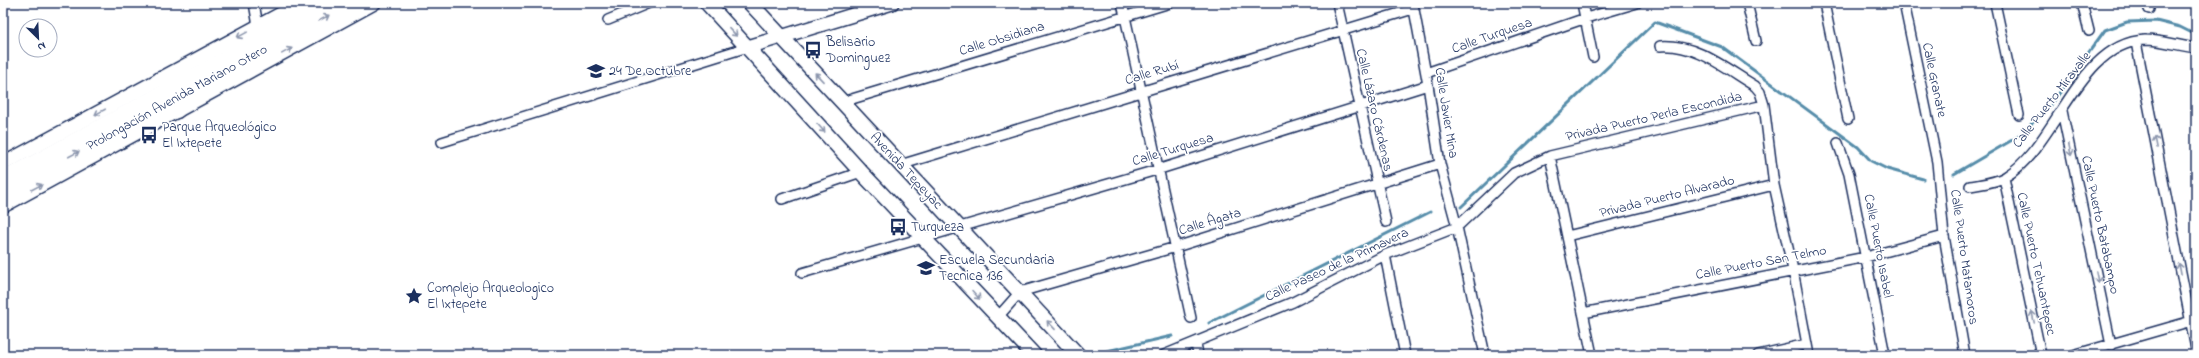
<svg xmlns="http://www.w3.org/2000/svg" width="2199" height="358" viewBox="0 0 2199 358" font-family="'Indie Flower',sans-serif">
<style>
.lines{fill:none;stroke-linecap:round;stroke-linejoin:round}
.stream{stroke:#568daa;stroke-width:3}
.street-casing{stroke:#1b2f5e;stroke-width:12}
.secondary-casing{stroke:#1b2f5e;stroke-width:16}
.primary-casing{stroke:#1b2f5e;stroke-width:17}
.street{stroke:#fff;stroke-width:9}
.secondary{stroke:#fff;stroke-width:13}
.primary{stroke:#fff;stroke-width:14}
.oneway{stroke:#8d97ae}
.labels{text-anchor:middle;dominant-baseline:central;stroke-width:3.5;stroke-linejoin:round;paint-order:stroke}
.street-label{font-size:14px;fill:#1b2f5e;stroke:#fff}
.poi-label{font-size:14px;fill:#1b2f5e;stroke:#fff;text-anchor:start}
</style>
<rect width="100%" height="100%" fill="#fff"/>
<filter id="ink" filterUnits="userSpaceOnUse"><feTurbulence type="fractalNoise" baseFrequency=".025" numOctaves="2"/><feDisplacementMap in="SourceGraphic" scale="8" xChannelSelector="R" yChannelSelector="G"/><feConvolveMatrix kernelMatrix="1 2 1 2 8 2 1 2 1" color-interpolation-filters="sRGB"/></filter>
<g filter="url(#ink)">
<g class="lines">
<path class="stream" d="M1954 174 2019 136 2050 106 2105 30 2127 22 2156 21 2180 27 2196 35
M1461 207 1655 22 1722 47 1858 147 1871 161 1887 169 1923 179
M1209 323 1430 212
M1094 354 1172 336"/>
<g class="street-casing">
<path id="street" d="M254 3 258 26
M1122 3 1191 318
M1337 3 1386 222
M1582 3 1593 57
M1747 3 1756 41
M1824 3 1848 119
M1904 3 1937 162 1944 236 1965 355
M1995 3 2019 115
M2082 3 2089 31
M2147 3 2149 9
M1413 4 1428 85 1440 164 1457 227 1485 355
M608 20 649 3
M2136 42 2196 349
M1660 46C1696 43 1726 69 1755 86L1760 92 1764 105 1774 185 1793 270 1809 355
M1426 73 1586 18 1637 3
M842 102 1170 3
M2062 111 2111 345
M442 142 748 47
M1838 143 1849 174 1885 355
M1550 156 1592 355
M900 165 1413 9
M2004 178 2041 355
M1970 186C1981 184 1995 183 2005 177 2057 146 2078 43 2145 40 2161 40 2180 46 2196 48
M782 199 861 172
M1567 236 1774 185
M1385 255 1405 355
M802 273 1160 169 1428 85
M1583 313 1866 257 1944 236
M997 318 1020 292 1176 247 1440 164
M1196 343 1198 355
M1164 355 1293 302 1385 255 1457 227 1514 173 1550 156 1764 105
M1758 355 1807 344
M2073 355 2195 320"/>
</g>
<g class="secondary-casing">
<path id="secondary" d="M748 47 892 3
M3 164 301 3
M3 206 374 3"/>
</g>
<g class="primary-casing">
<path id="primary" d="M707 3 861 172 1034 355
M750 3 1078 355
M160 79 187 76
M177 111 195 92
M3 179 327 3
M3 192 351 3"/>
</g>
<use href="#street" class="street"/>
<use href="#secondary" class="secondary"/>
<use href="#primary" class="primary"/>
</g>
<defs><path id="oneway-shaft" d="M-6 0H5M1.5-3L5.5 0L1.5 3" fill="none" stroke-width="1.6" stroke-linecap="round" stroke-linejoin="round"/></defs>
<g class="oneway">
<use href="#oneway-shaft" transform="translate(324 18) rotate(-29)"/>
<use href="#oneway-shaft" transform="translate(733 32) rotate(47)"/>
<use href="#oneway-shaft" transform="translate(242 35) rotate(151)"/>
<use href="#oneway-shaft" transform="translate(287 51) rotate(-29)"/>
<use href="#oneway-shaft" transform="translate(819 77) rotate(-133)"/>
<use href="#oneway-shaft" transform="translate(100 112) rotate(152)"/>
<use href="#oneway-shaft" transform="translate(821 128) rotate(48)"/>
<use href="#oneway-shaft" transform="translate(2156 142) rotate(-101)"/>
<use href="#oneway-shaft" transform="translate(2070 150) rotate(78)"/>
<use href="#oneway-shaft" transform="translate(74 154) rotate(-28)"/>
<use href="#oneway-shaft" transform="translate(37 187) rotate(-28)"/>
<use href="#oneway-shaft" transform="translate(2180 269) rotate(-101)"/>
<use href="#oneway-shaft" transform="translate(2097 277) rotate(78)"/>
<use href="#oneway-shaft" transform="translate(976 295) rotate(48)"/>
<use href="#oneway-shaft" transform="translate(2033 317) rotate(-102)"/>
<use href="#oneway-shaft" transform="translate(1051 325) rotate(-133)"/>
</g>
</g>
<defs>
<g id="bus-bare" transform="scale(1.38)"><path d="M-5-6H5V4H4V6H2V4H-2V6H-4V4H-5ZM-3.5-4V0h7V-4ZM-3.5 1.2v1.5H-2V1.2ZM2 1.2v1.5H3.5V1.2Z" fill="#1b2f5e" stroke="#fff" stroke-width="2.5" paint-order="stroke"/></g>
<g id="school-bare" transform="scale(1.38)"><path d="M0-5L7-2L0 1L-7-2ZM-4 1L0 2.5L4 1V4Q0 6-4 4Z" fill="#1b2f5e" stroke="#fff" stroke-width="2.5" paint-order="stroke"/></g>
<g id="sight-bare" transform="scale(1.38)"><path d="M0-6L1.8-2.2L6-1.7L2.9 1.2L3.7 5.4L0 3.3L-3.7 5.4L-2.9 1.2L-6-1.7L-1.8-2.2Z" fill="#1b2f5e" stroke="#fff" stroke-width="2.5" paint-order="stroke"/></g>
</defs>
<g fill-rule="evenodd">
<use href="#bus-bare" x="813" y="50"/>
<use href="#school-bare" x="596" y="71"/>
<use href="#bus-bare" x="149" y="135"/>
<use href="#bus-bare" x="898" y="227"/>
<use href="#school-bare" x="926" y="268"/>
<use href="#sight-bare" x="414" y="296"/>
</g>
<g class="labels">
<g class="street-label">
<text transform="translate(1492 36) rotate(-19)">Calle Turquesa</text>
<text transform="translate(1002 39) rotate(-17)">Calle Obsidiana</text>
<text transform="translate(1152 73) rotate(-17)">Calle Rubí</text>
<text transform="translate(1934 80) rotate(78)">Calle Granate</text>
<text transform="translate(177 98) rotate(-29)">Prolongación Avenida Mariano Otero</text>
<text transform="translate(2052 100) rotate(-52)">Calle Puerto Miravalle</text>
<text transform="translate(1374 110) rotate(77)">Calle Lázaro Cárdenas</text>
<text transform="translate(1446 113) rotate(81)">Calle Javier Mina</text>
<text transform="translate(1654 117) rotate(-13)">Privada Puerto Perla Escondida</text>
<text transform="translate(1173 150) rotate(-17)">Calle Turquesa</text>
<text transform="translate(906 171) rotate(47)">Avenida Tepeyac</text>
<text transform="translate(1667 197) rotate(-14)">Privada Puerto Alvarado</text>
<text transform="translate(1210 222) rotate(-17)">Calle Ágata</text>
<text transform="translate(2100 225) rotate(78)">Calle Puerto Batabampo</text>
<text transform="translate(1878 246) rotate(79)">Calle Puerto Isabel</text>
<text transform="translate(1964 257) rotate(82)">Calle Puerto Matamoros</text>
<text transform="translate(1761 263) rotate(-11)">Calle Puerto San Telmo</text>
<text transform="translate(2036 264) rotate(78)">Calle Puerto Tehuantepec</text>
<text transform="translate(1337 265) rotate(-25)">Calle Paseo de la Primavera</text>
</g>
<g class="poi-label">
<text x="826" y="42">Belisario<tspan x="826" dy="16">Dominguez</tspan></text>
<text x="609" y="71">24 De Octubre</text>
<text x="162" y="127">Parque Arqueológico<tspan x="162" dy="16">El Ixtepete</tspan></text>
<text x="911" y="227">Turqueza</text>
<text x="939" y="260">Escuela Secundaria<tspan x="939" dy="16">Tecnica 136</tspan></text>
<text x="427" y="288">Complejo Arqueologico<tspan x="427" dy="16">El Ixtepete</tspan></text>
</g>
</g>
<rect width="2199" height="358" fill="none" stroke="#fff" stroke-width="16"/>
<rect x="8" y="8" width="2183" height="342" fill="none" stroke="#1b2f5e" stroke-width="1.5" filter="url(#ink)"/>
<g transform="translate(38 38) rotate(156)"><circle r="19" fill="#ffffff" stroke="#a4acbf"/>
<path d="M0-3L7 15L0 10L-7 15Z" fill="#1b2f5e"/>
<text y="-6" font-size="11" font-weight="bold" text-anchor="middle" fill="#1b2f5e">N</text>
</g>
</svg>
